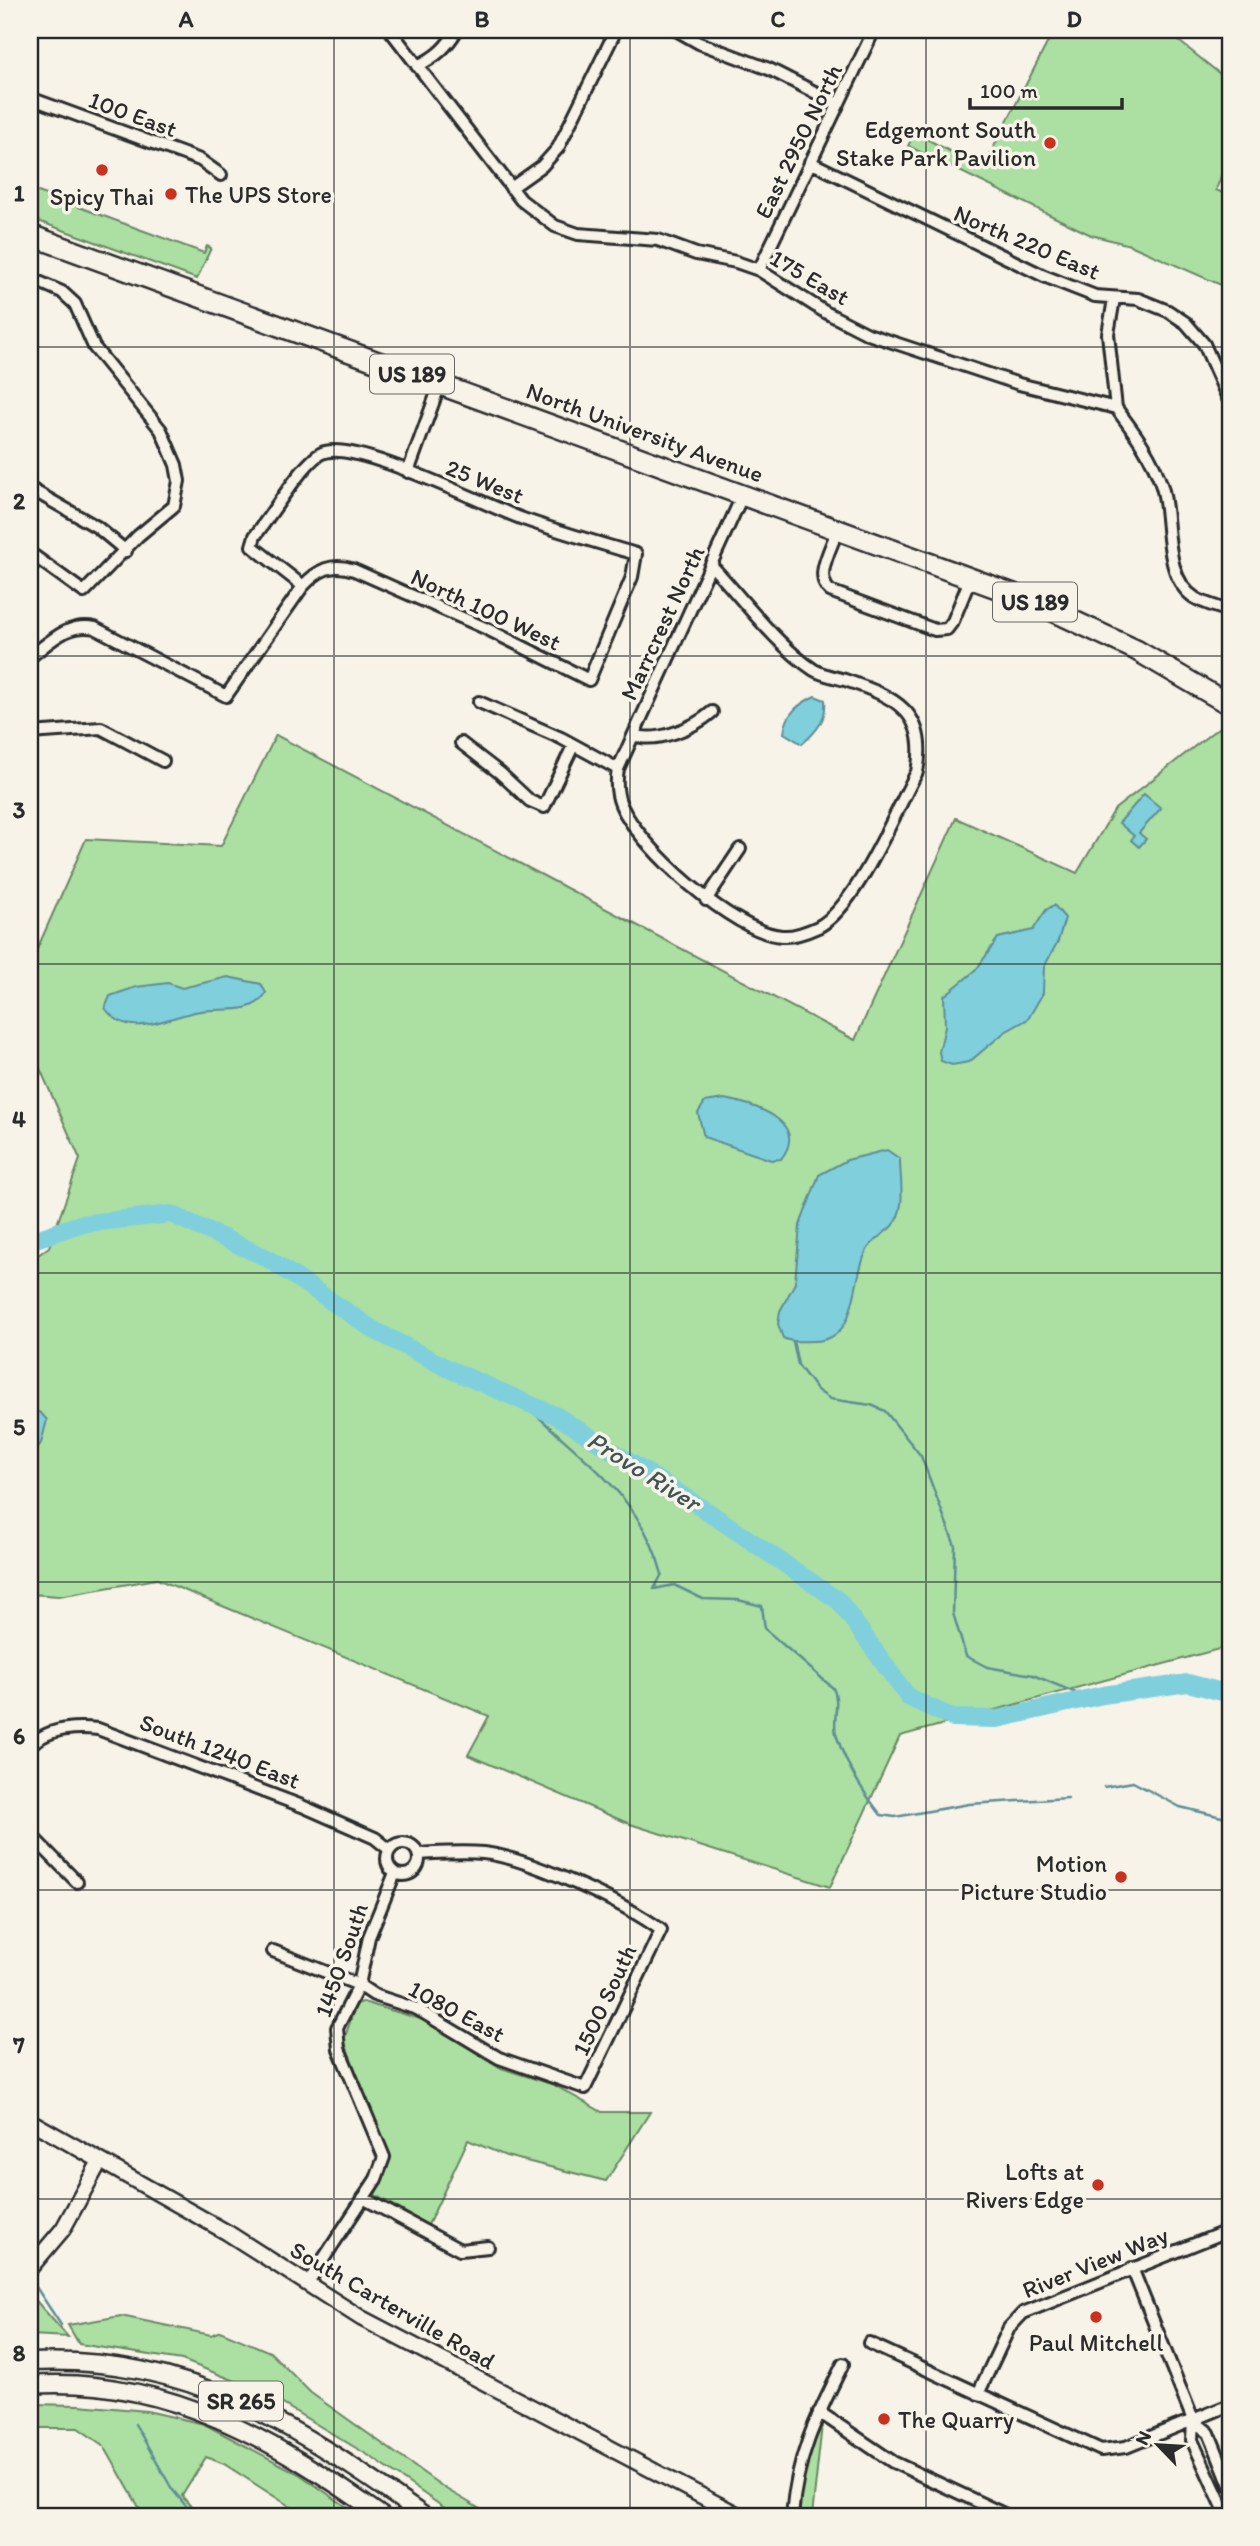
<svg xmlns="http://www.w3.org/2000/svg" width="1260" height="2546" viewBox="0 0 1260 2546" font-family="Itim,sans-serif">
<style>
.green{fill:#abe0a2;stroke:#6b8666;stroke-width:2}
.water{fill:#80cfdc;stroke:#5e8d95;stroke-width:2}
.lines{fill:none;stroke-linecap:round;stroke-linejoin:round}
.stream{stroke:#5e8d95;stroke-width:2.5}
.river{stroke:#80cfdc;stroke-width:18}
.street-casing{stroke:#2b2b2b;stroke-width:16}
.secondary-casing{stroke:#2b2b2b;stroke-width:19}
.primary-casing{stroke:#2b2b2b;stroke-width:21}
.highway-casing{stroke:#2b2b2b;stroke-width:24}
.street{stroke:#f7f3e8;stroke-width:10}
.secondary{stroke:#f7f3e8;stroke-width:14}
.primary{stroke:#f7f3e8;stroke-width:16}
.highway{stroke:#f7f3e8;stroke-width:19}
.grid{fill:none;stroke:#2b2b2b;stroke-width:2;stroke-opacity:0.55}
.poi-dot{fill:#c8321e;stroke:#f7f3e8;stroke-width:2.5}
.labels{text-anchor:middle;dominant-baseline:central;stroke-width:7;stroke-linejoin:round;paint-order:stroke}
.shield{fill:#f7f3e8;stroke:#686764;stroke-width:2}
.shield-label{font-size:23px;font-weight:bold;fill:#2b2b2b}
.street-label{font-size:24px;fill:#2b2b2b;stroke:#f7f3e8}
.poi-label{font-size:24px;fill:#2b2b2b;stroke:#f7f3e8;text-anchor:end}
.water-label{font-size:26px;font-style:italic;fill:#405457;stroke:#f7f3e8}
.neatline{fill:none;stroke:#2b2b2b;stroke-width:2.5}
.grid-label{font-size:23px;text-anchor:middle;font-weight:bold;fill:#2b2b2b}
</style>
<rect width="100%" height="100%" fill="#f7f3e8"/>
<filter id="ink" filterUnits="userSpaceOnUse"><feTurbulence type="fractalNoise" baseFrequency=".0143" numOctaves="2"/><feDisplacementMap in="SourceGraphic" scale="14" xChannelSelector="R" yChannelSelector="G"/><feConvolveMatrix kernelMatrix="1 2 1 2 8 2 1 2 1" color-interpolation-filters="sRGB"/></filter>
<g filter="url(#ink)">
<path class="green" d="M1054 30H1159L1174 37 1230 82V152L1216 190 1230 196V289L1130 245 1091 235 908 146 918 125 926 130 923 137 974 164 977 157 987 160Z
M30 189 204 253 207 246 211 248 197 279 30 218Z
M1218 728 1230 737V1646L900 1736 830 1887 630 1824 468 1755 489 1716 157 1579 59 1596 30 1594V1261L49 1247 80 1159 30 1046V965L86 839 221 846 276 735 855 1040 956 818 1077 873 1115 809Z
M363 2002 427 2021 498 2067 554 2085 602 2112H650L606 2181 506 2156 468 2140 428 2225 375 2195 386 2165V2150L344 2040 356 2004Z
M30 2294 68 2337 30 2335Z
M121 2316 211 2335 220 2331 270 2352 311 2393 446 2489 492 2516H456L371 2457 261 2391 182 2360 79 2344 68 2325Z
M30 2404 79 2405 147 2411 204 2424 299 2474 360 2516H305L224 2464 206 2457 182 2496 199 2516H144L104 2446 78 2428H30Z
M822 2425 812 2516H799L803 2469 818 2426Z"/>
<path class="water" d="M815 696 825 700C827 720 816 732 802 744L784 733C786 714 798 704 815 696Z
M1144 794 1161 808 1139 833 1146 839 1139 847 1131 840 1134 836 1119 823Z
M1054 905 1065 918 1058 941 1044 967 1043 993 1028 1019 1005 1032 969 1062 952 1065 941 1061 939 1052 945 1027 944 996 976 970 998 938 1033 930 1046 910Z
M228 977 261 984 266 993C253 1016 222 1007 201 1011 169 1015 130 1043 105 1008L110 996 136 987 168 983 182 988Z
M724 1099C751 1103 811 1121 781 1159L771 1160 704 1137 698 1113 705 1102Z
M887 1150 900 1159C900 1180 907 1210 892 1226 883 1235 871 1241 866 1252 851 1283 859 1341 814 1341 803 1341 793 1343 783 1338L778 1324 780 1311 795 1283 800 1225 819 1175 847 1160Z
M30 1409 41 1413 47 1420 41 1443 30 1459Z"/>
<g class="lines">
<path class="stream" d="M793 1341 798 1365 817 1390 830 1399 871 1405 885 1411 921 1456 955 1546 953 1613 966 1656 987 1667 1033 1675 1088 1698
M520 1399C577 1457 639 1490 662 1574L654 1589 674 1585 703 1599 738 1600 762 1606 765 1629 833 1688C841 1703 831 1722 837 1737 846 1765 863 1792 881 1815L895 1817 969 1804 1068 1798
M1104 1787 1133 1782 1180 1807 1230 1819
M30 2278 61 2325
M135 2424 172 2489 194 2516"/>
<path class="river" d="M30 1241 80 1224 171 1214 267 1258 374 1330 449 1369 557 1416 707 1511 839 1601 908 1697 953 1718 997 1719 1103 1695 1188 1683 1230 1694"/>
<g class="street-casing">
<path id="street" d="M390 30 521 200 555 226 578 234 658 240 696 254 736 262 759 270 825 312 868 334 1019 384 1116 408C1134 432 1153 457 1162 487 1172 519 1162 577 1195 598 1205 604 1219 607 1230 612
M676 30 699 43 769 69 838 104
M417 66C436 57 446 48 457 30
M30 98 200 160 221 175
M810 162 1044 276 1095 296 1138 299 1168 311 1186 323 1204 344 1230 403
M511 188 542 166 558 148 616 30
M759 270 874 30
M30 278 62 292 75 304 94 347 161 430 176 465 179 481 174 506 138 536 84 592 30 553
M1114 299 1108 334 1116 408
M408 472 440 384
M31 489 97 527 126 551
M838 528C832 548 813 576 830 591L935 630 947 629 953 621 971 577
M711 565C742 598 777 646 814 670 822 675 835 677 845 680 895 697 929 712 917 772 895 812 856 908 818 927 807 932 794 937 782 936 734 933 640 848 621 805 616 793 616 781 618 769L743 494
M30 657C50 642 68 622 95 628L226 696 303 586C318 570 332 562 354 570L485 628 589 680 632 577 636 554C599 543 560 532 523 519 486 506 353 438 322 453 304 461 269 518 255 536L252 546 303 586
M479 702 561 738 618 769
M30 733 101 728 163 761
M634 735C657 744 695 727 712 712
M461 743 500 773 530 801 544 807 573 746
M706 900 740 849
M30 1745C49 1728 74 1726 98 1729L302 1806 375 1838 390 1850
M30 1834 77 1882
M387 1859a16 16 0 1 1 32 0a16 16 0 1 1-32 0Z
M273 1951 359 1985 374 1995 417 2009 499 2058 585 2088 661 1930C625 1903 527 1857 483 1853 461 1851 439 1853 418 1854
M363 2198 460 2250 488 2247
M1132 2268 1193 2420 1192 2440 1227 2516
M307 2284 376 2179 384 2157 339 2049 337 2028 359 1985 369 1937 395 1873
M869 2343 1101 2450 1126 2447 1230 2405
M978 2394 1009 2328 1023 2313 1230 2230
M819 2412 893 2462 1008 2516
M1193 2420 1209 2433 1230 2485
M792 2516C797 2455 816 2418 843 2364"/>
</g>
<g class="secondary-casing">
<path id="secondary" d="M30 2121 228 2233 361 2318 740 2516
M30 2268 63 2229 100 2161"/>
</g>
<g class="primary-casing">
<path id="primary" d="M30 2362C190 2354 299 2428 424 2516
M30 2385C165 2375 277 2441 382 2516"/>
</g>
<g class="highway-casing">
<path id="highway" d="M30 235 1027 599 1136 650 1230 705"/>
</g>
<use href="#street" class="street"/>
<use href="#secondary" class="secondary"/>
<use href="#primary" class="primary"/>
<use href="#highway" class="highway"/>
</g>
</g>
<path class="grid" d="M334 30V2516M630 30V2516M926 30V2516M30 347H1230M30 656H1230M30 964H1230M30 1273H1230M30 1582H1230M30 1890H1230M30 2199H1230"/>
<g class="poi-dot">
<circle cx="1050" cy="143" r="7"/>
<circle cx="102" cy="170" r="7"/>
<circle cx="171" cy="194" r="7"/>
<circle cx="1121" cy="1877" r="7"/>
<circle cx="1098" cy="2185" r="7"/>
<circle cx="1096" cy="2317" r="7"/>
<circle cx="884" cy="2419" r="7"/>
</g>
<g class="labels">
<g class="shield">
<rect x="370" y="354.5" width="84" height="39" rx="5"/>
<rect x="993" y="582.5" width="84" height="39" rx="5"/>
<rect x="199" y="2381.5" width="84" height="39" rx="5"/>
</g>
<g class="shield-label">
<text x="412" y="374">US 189</text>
<text x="1035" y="602">US 189</text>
<text x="241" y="2401">SR 265</text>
</g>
<g class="street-label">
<text transform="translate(133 114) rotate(20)">100 East</text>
<text transform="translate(798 141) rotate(-64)">East 2950 North</text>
<text transform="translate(1027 242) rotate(23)">North 220 East</text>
<text transform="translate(810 277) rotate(30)">175 East</text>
<text transform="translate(645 432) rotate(20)">North University Avenue</text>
<text transform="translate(485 481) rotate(22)">25 West</text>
<text transform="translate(486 609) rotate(25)">North 100 West</text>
<text transform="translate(662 623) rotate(-65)">Marrcrest North</text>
<text transform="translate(220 1751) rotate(21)">South 1240 East</text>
<text transform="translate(341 1960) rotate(-71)">1450 South</text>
<text transform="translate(604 2000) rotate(-65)">1500 South</text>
<text transform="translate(457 2011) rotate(28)">1080 East</text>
<text transform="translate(1095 2262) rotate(-22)">River View Way</text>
<text transform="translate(393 2305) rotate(30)">South Carterville Road</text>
</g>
<g class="poi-label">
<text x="1036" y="129">Edgemont South<tspan x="1036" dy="28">Stake Park Pavilion</tspan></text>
<text x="185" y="194" text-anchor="start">The UPS Store</text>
<text x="102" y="196" text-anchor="middle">Spicy Thai</text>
<text x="1107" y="1863">Motion<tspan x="1107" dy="28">Picture Studio</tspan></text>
<text x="1084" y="2171">Lofts at<tspan x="1084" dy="28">Rivers Edge</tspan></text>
<text x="1096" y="2342" text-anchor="middle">Paul Mitchell</text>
<text x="898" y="2419" text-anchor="start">The Quarry</text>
</g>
<g class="water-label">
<text transform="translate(644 1471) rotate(32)">Provo River</text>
</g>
</g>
<rect width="1260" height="2546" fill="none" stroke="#f7f3e8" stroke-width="77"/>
<g transform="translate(1158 2445) rotate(295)" stroke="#f7f3e8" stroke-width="5" paint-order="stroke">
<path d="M0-5L12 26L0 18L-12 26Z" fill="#2b2b2b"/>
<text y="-10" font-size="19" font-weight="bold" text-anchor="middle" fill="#2b2b2b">N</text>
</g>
<path d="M970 98v10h152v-10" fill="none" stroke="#2b2b2b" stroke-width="3.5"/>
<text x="980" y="98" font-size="21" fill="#2b2b2b" stroke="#f7f3e8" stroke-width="5" paint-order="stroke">100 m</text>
<rect x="38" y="38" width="1184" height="2470" class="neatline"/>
<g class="grid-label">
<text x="186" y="27">A</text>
<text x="482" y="27">B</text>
<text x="778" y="27">C</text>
<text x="1074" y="27">D</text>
<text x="19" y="201">1</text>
<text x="19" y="509">2</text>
<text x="19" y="818">3</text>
<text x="19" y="1127">4</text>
<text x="19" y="1435">5</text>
<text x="19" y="1744">6</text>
<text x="19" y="2053">7</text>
<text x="19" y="2361">8</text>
</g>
</svg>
